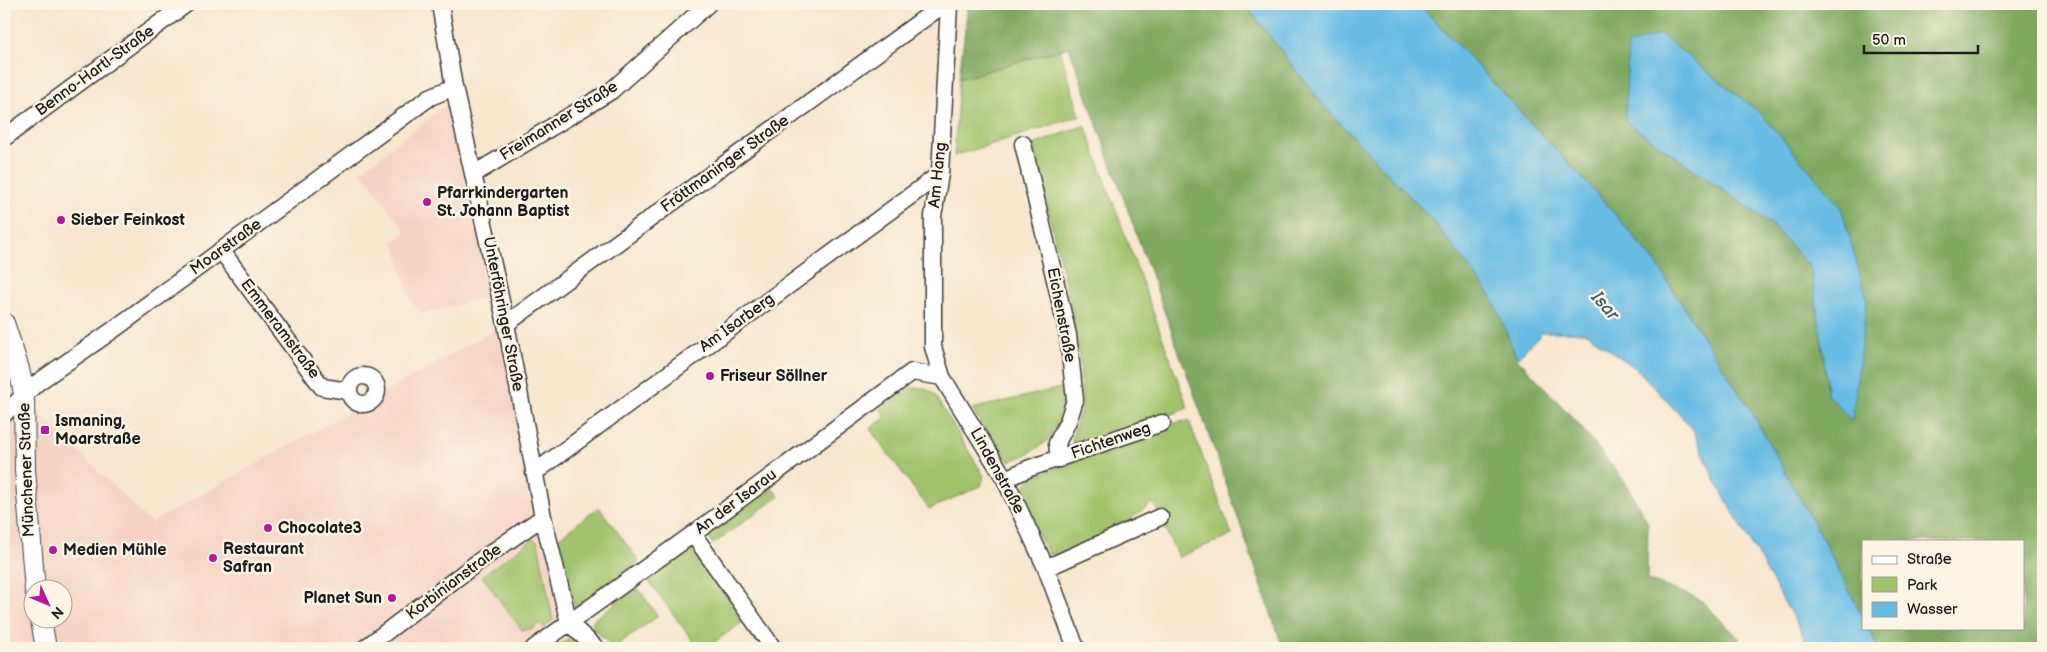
<svg xmlns="http://www.w3.org/2000/svg" width="2047" height="652" viewBox="0 0 2047 652" font-family="'Balsamiq Sans',sans-serif">
<style>
.built{fill:#f6d2c3;fill-rule:evenodd}
.green{fill:#a0c36c;stroke:#5e7044}
.forest{fill:#80a960;stroke:#4e623e;fill-rule:evenodd}
.water{fill:#67bce4;stroke:#426c80}
.lines{fill:none;stroke-linecap:round;stroke-linejoin:round}
.minor-casing{stroke:#3d3a37;stroke-width:19}
.major-casing{stroke:#3d3a37;stroke-width:22}
.minor{stroke:#fff;stroke-width:16}
.major{stroke:#fff;stroke-width:20}
.poi-dot{fill:#b5179e;stroke:#fcf5e5;stroke-width:2}
.labels{text-anchor:middle;dominant-baseline:central;stroke-width:5;stroke-linejoin:round;paint-order:stroke}
.street-label{font-size:16px;fill:#1c1c1c;stroke:#fcf5e5}
.poi-label{font-size:16px;font-weight:bold;fill:#1c1c1c;stroke:#fcf5e5;text-anchor:start}
.water-label{font-size:18px;font-style:italic;fill:#3a5c6c;stroke:#fcf5e5}
</style>
<rect width="100%" height="100%" fill="#fcf5e5"/>
<filter id="ink" filterUnits="userSpaceOnUse"><feTurbulence type="fractalNoise" baseFrequency=".02" numOctaves="2"/><feDisplacementMap in="SourceGraphic" scale="10" xChannelSelector="R" yChannelSelector="G"/><feConvolveMatrix kernelMatrix="1 2 1 2 8 2 1 2 1" color-interpolation-filters="sRGB"/></filter>
<filter id="wash" filterUnits="userSpaceOnUse"><feTurbulence type="fractalNoise" baseFrequency=".0096" numOctaves="4" result="noise"/><feDisplacementMap in="SourceGraphic" scale="20" xChannelSelector="R" yChannelSelector="G"/><feGaussianBlur stdDeviation="1.12" result="paint"/><feColorMatrix in="noise" values="0 0 0 0 0 0 0 0 0 0 0 0 0 0 0 0 0 1.4 0 .05"/><feComposite in="paint" operator="in"/></filter>
<g filter="url(#wash)">
<rect width="100%" height="100%" fill="#f8e6ce"/>
<path class="built" d="M447 104 492 296 421 314 411 301 394 241 406 232 361 171Z
M506 324 569 623 535 648H4V347L21 395 151 523ZM32 590H62V620H32Z"/>
<path class="green" d="M1060 50 1080 116 954 156 959 79Z
M1085 125 1188 408 1080 447 1073 445 1072 437 1082 406 1080 361 1074 321 1033 145Z
M1065 387 1062 417 1046 442 1028 454 1010 461 1001 457 972 409Z
M910 388H925L934 394 984 476 981 486 929 509 870 429 886 417 880 409Z
M1189 421 1232 535 1178 557 1153 502 1121 527 1057 556 1048 553C1041 540 1023 507 1023 494 1023 486 1028 482 1032 477L1179 422Z
M772 488 779 496 713 544 709 538 710 534Z
M599 507 639 561 575 608 557 539Z
M533 539 538 542 553 620 544 628 540 623 532 629 522 630 482 576Z
M690 549H696L747 619 706 648H698L648 580Z
M637 587 658 616 613 648 592 627 593 620Z
M568 639H576L585 648H555Z"/>
<path class="forest" d="M968 4H1245L1323 105 1434 222 1493 297 1517 358 1575 420 1625 482 1648 523 1647 580 1700 599 1749 648H1283L1218 460 1069 47 959 79Z
M1419 4H2043V648H1878L1869 628H2023V541H1863V617L1820 534 1751 411 1655 262 1602 199ZM1625 121 1841 207 1827 394 1824 356 1811 269 1771 224Z"/>
<path class="water" d="M1245 4H1419L1602 199 1655 262 1751 411 1820 534 1863 617V628H1869L1878 648H1807L1803 635 1716 482 1692 428 1638 370 1585 332H1543L1517 358 1492 297 1434 222 1323 105Z
M1660 34 1760 113 1841 207 1867 299 1852 421 1827 394 1824 356 1811 269 1771 224 1625 121 1628 45Z"/>
</g>
<g filter="url(#ink)">
<g class="lines">
<g class="minor-casing">
<path id="minor" d="M440 4 454 87 506 324 543 517 569 623 596 648
M949 4 940 174 933 216V347L942 377 1005 479 1046 568 1076 648
M4 138 186 4
M1023 144 1068 335 1075 400 1068 421 1057 443 1059 459
M474 174 611 91 708 4
M221 250 322 387 349 391
M506 324 944 4
M349 390a14 14 0 1 1 28 0a14 14 0 1 1-28 0Z
M4 414 37 383 113 330 430 97 454 87
M534 473 940 174
M1005 479 1030 468 1162 423
M693 534 773 648
M1046 568 1160 517
M365 648 478 562 543 517
M534 648 693 534 912 372 942 377"/>
</g>
<g class="major-casing">
<path id="major" d="M4 323 19 369 24 393 25 470 35 590
M41 620 46 648"/>
</g>
<use href="#minor" class="minor"/>
<use href="#major" class="major"/>
</g>
</g>
<g class="poi-dot">
<circle cx="427" cy="202" r="5"/>
<circle cx="61" cy="220" r="5"/>
<circle cx="710" cy="376" r="5"/>
<rect x="40" y="425" width="10" height="10" rx="2.5"/>
<circle cx="268" cy="528" r="5"/>
<circle cx="53" cy="550" r="5"/>
<circle cx="213" cy="558" r="5"/>
<circle cx="392" cy="598" r="5"/>
</g>
<g class="labels">
<g class="street-label">
<text transform="translate(95 71) rotate(-36)">Benno-Hartl-Straße</text>
<text transform="translate(559 121) rotate(-32)">Freimanner Straße</text>
<text transform="translate(725 164) rotate(-36)">Fröttmaninger Straße</text>
<text transform="translate(938 175) rotate(-84)">Am Hang</text>
<text transform="translate(226 247) rotate(-36)">Moarstraße</text>
<text transform="translate(503 314) rotate(79)">Unterföhringer Straße</text>
<text transform="translate(1061 315) rotate(79)">Eichenstraße</text>
<text transform="translate(737 323) rotate(-36)">Am Isarberg</text>
<text transform="translate(280 329) rotate(53)">Emmeramstraße</text>
<text transform="translate(1111 441) rotate(-19)">Fichtenweg</text>
<text transform="translate(27 470) rotate(-92)">Münchener Straße</text>
<text transform="translate(997 471) rotate(61)">Lindenstraße</text>
<text transform="translate(736 502) rotate(-37)">An der Isarau</text>
<text transform="translate(454 582) rotate(-37)">Korbinianstraße</text>
</g>
<g class="poi-label">
<text x="437" y="193">Pfarrkindergarten<tspan x="437" dy="18">St. Johann Baptist</tspan></text>
<text x="71" y="220">Sieber Feinkost</text>
<text x="720" y="376">Friseur Söllner</text>
<text x="55" y="421">Ismaning,<tspan x="55" dy="18">Moarstraße</tspan></text>
<text x="278" y="528">Chocolate3</text>
<text x="223" y="549">Restaurant<tspan x="223" dy="18">Safran</tspan></text>
<text x="63" y="550">Medien Mühle</text>
<text x="382" y="598" text-anchor="end">Planet Sun</text>
</g>
<g class="water-label">
<text transform="translate(1605 306) rotate(49)">Isar</text>
</g>
</g>
<rect width="2047" height="652" fill="none" stroke="#fcf5e5" stroke-width="20"/>
<rect x="1862" y="540" width="162" height="90" fill="#fcf5e5" stroke="#a29e95"/>
<rect x="1872" y="556" width="25" height="8" fill="#ffffff" stroke="#a29e95"/>
<text x="1907" y="564" font-size="15" fill="#1c1c1c">Straße</text>
<rect x="1872" y="577" width="25" height="15" fill="#a0c36c" stroke="#a29e95"/>
<text x="1907" y="590" font-size="15" fill="#1c1c1c">Park</text>
<rect x="1872" y="602" width="25" height="15" fill="#67bce4" stroke="#a29e95"/>
<text x="1907" y="614" font-size="15" fill="#1c1c1c">Wasser</text>
<g transform="translate(48 604) rotate(134)"><circle r="24" fill="#fcf5e5" stroke="#a29e95"/>
<path d="M0-4L9 19L0 12L-9 19Z" fill="#b5179e"/>
<text y="-8" font-size="14" font-weight="bold" text-anchor="middle" fill="#1c1c1c">N</text>
</g>
<path d="M1864 45v8h114v-8" fill="none" stroke="#1c1c1c" stroke-width="2.5"/>
<text x="1872" y="45" font-size="15" fill="#1c1c1c" stroke="#fcf5e5" stroke-width="4" paint-order="stroke">50 m</text>
</svg>
